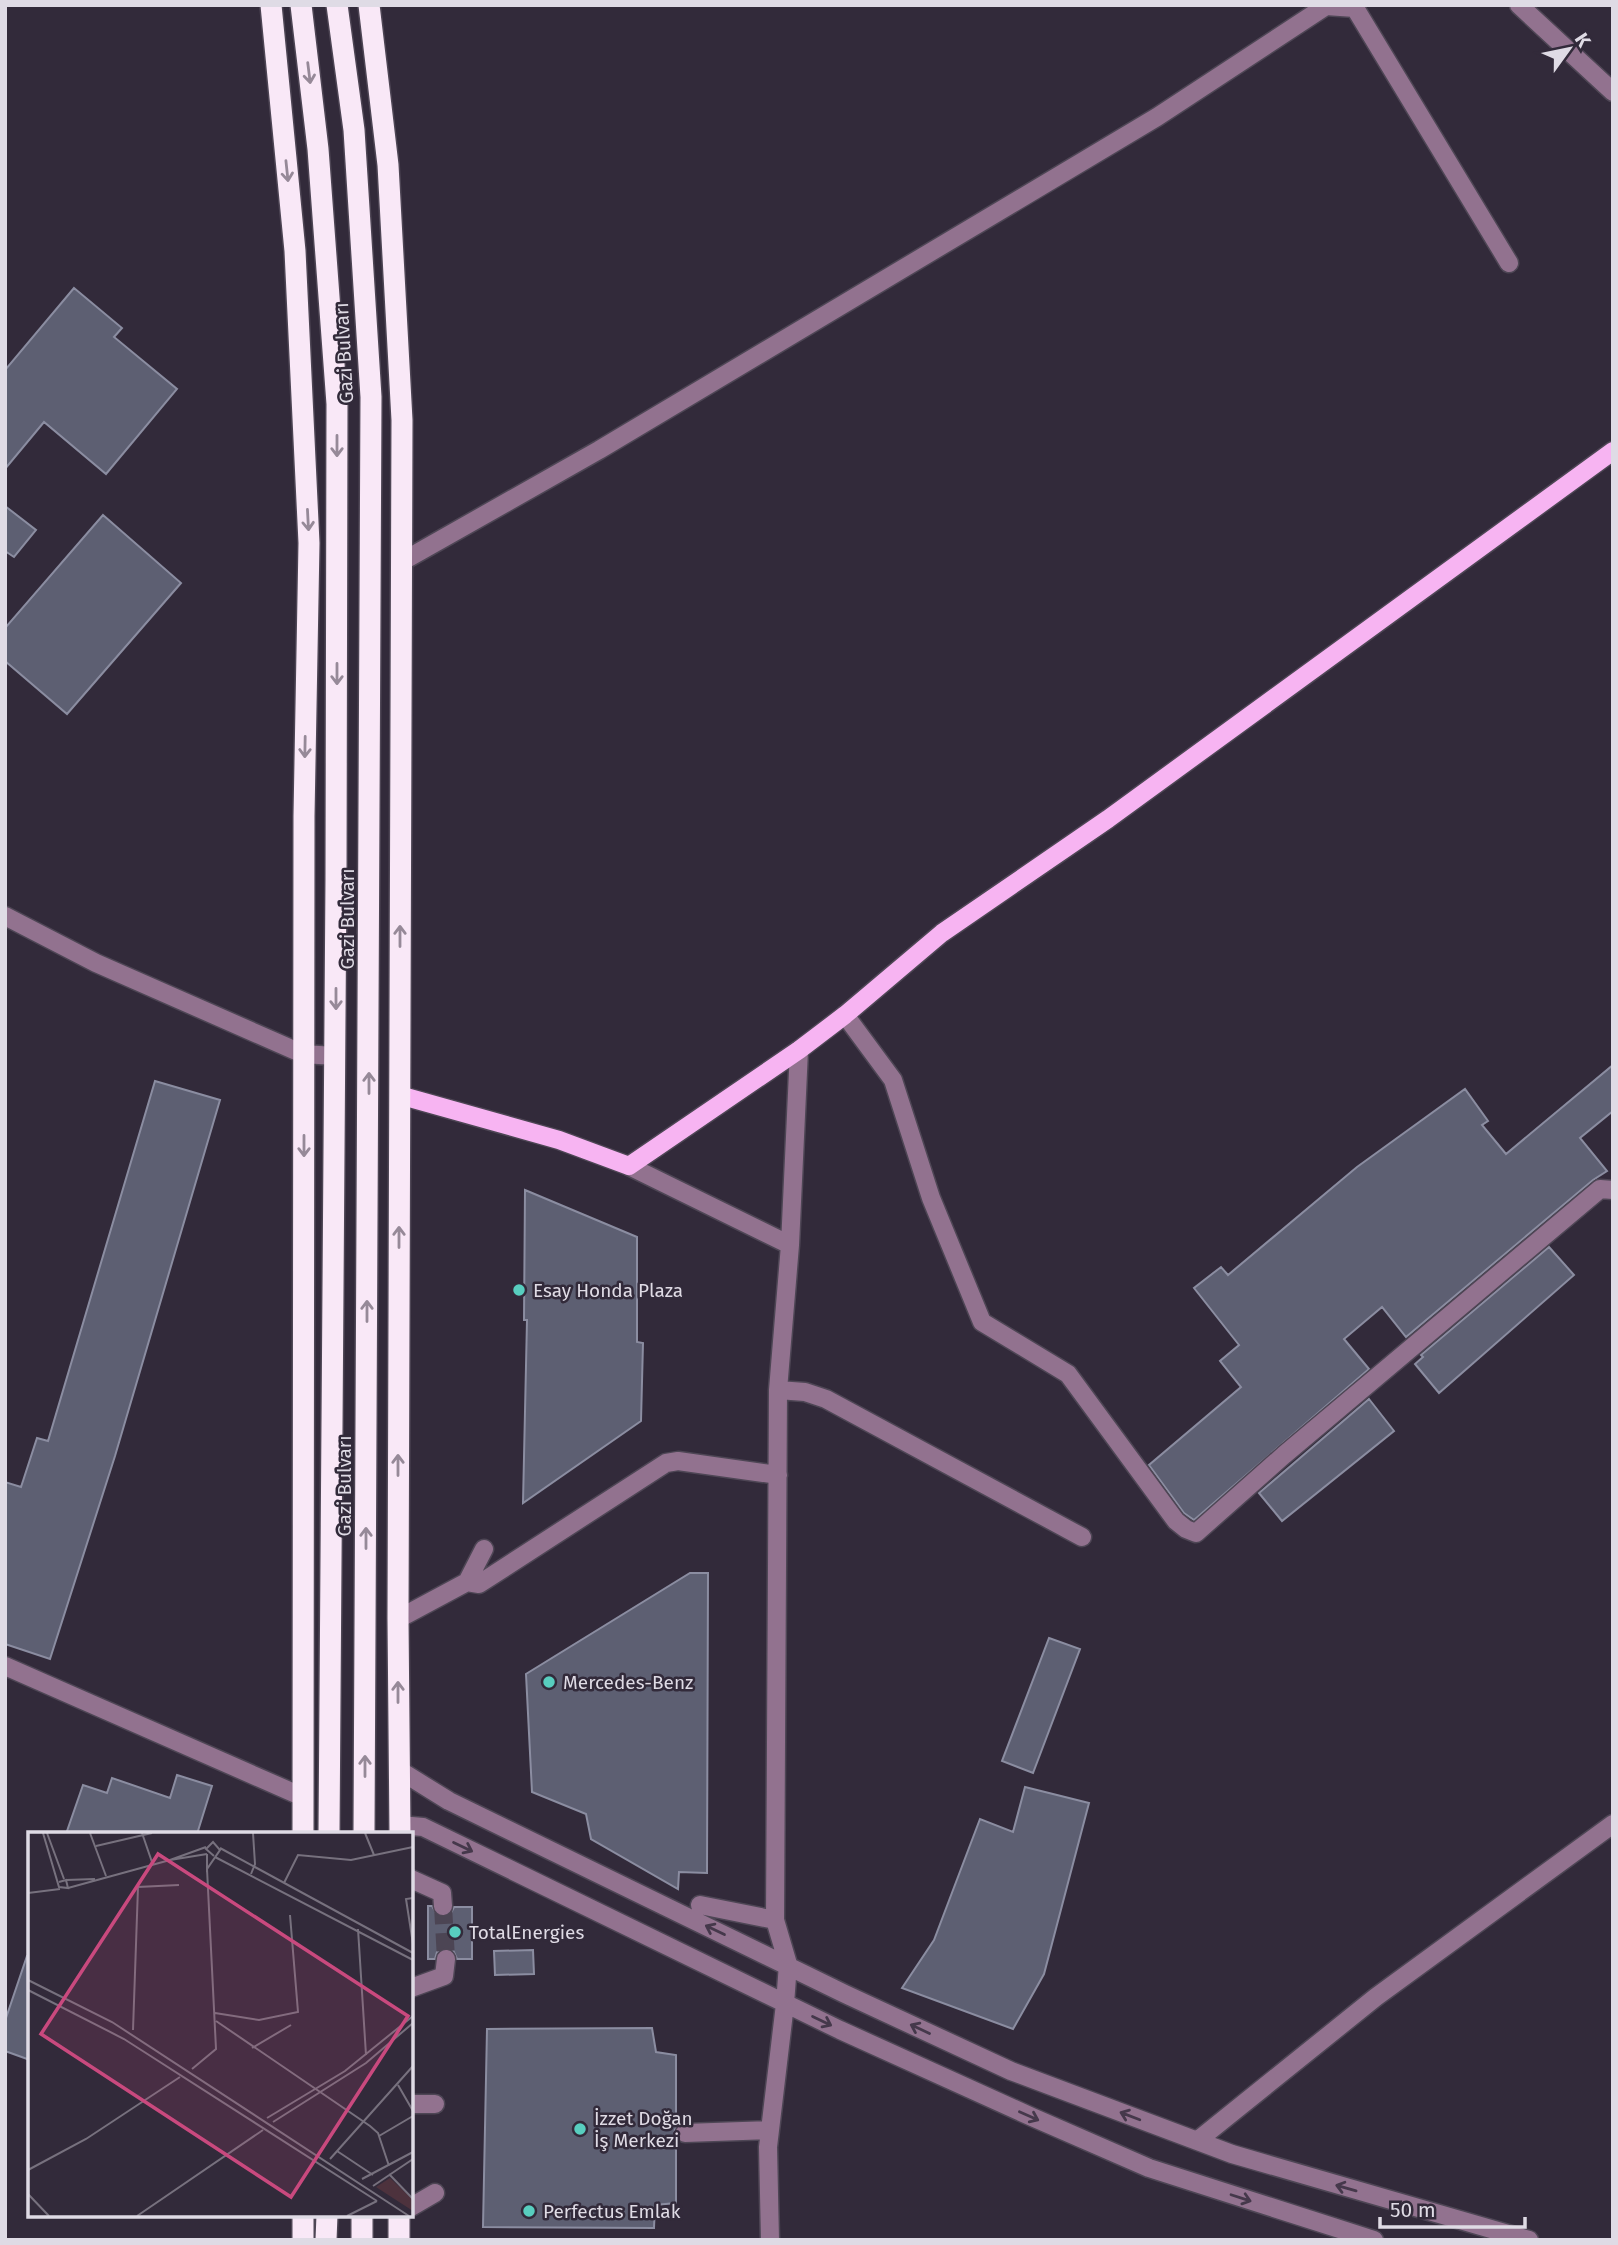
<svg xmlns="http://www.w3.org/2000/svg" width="1618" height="2245" viewBox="0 0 1618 2245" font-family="'Fira Sans',sans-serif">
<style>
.building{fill:#5d5f72;stroke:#8b8da1;stroke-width:2}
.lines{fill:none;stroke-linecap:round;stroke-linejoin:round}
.minor-tunnel{stroke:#4c4554;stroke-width:18;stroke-dasharray:18 9;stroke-linecap:butt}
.minor-casing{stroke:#4e4655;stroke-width:21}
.major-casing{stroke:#4e4655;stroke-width:21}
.highway-casing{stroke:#4e4655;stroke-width:24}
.minor{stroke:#92728f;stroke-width:18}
.major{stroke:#f7b4f2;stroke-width:18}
.highway{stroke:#f9e8f7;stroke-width:21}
.oneway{stroke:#968998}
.oneway2{stroke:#45384b}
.poi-dot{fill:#58cebf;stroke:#322a3a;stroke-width:2.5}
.labels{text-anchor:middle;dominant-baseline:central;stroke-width:5;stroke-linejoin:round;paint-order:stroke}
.street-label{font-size:19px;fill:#dfdbe5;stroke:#322a3a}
.poi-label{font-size:19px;fill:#dfdbe5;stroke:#322a3a;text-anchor:start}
.inset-road{fill:none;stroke:#77717e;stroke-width:2}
.view{fill:#c9497e;fill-opacity:0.15;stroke:#c9497e;stroke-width:3.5}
.inset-edge{fill:none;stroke:#dfdbe5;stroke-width:3.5}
</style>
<rect width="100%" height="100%" fill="#322a3a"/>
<path class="building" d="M74 288 122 328 114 337 177 389 106 474 44 422 5 469V370Z
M5 506 36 530 14 557 5 551Z
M103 515 181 583 67 714 5 661V628Z
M1613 1065V1111L1580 1138 1607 1171 1593 1180 1406 1337 1382 1307 1344 1339 1369 1369 1194 1520 1184 1513 1149 1465 1241 1387 1220 1361 1239 1345 1194 1288 1221 1267 1228 1275 1357 1167 1465 1089 1488 1121 1482 1125 1506 1154Z
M155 1081 220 1100 115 1456 50 1659 5 1644V1482L21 1487 37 1438 48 1441Z
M525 1190 637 1237V1342L643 1343 641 1421 523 1503 527 1320H524Z
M1549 1247 1574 1275 1439 1393 1415 1364 1423 1357 1421 1355Z
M1369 1399 1394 1431 1282 1521 1259 1493Z
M690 1573H708L707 1873 679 1872 678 1889 591 1839 586 1814 532 1792 526 1674Z
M1049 1638 1080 1649 1033 1773 1002 1761Z
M177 1775 212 1786 197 1834H66L83 1785 107 1793 112 1778 170 1798Z
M1025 1787 1089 1803 1044 1974 1013 2029 902 1988 934 1940 980 1819 1013 1832Z
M428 1906H432L438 1916 443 1917 450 1915 454 1907H472V1959H457L453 1950 447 1948 437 1952 435 1959H428Z
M533 1950 534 1974 495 1975 494 1951Z
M27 1956H30V2060L5 2051V2021Z
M652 2028 656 2052 676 2055V2127L674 2133 676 2140V2203L655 2205 654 2228 483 2227 487 2029Z"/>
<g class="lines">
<path class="minor-tunnel" d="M443 1906 446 1959"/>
<g class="minor-casing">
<path id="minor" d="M1519 5 1613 92
M403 561 599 450 1157 117 1326 6 1355 8 1509 263
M5 916 96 963 303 1054 335 1056
M845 1015 893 1080 931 1198 982 1322 1068 1374 1176 1521 1186 1529 1196 1533 1284 1455 1600 1189 1613 1190
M629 1166 790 1245
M778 1390 805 1392 826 1399 1082 1537
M467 1582 479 1584 666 1463 678 1461 778 1475
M398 1619 467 1582 484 1549
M5 1666 303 1797
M399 1770 449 1801 845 1994 1011 2071 1232 2154 1529 2240
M400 1825 423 1827 840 2030 1032 2117 1149 2168 1374 2240
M411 1879 442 1893 443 1906
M700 1905 775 1920
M411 1988 444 1976 446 1959
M411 2104H435
M685 2133 770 2130
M1197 2141 1376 1997 1613 1824
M411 2207 435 2193
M770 2240 768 2147 785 2004 788 1964 775 1920 778 1390 790 1245 799 1050"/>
</g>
<g class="major-casing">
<path id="major" d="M399 1095 559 1140 629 1166 799 1050 845 1015 942 933 1108 819 1613 451"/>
</g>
<g class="highway-casing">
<path id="highway" d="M271 5 295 251 309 543 304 816 303 1834
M301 5 318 149 337 404 336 879 329 1834
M337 5 354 130 371 397 364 1834
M369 5 388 165 402 420 398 1619 400 1834
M303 2215V2240
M326 2240 327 2215
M362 2240V2215
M399 2240V2215"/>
</g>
<use href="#minor" class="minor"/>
<use href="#major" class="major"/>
<use href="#highway" class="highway"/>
</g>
<defs><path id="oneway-shaft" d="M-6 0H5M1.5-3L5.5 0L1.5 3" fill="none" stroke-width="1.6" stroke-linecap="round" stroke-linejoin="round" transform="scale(1.75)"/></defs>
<g class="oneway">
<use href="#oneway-shaft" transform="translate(309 73) rotate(83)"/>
<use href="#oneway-shaft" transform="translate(287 171) rotate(84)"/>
<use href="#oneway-shaft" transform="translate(337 446) rotate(90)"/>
<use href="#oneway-shaft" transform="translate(308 520) rotate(87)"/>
<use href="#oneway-shaft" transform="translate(337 674) rotate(90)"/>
<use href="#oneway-shaft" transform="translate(305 747) rotate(91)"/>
<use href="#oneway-shaft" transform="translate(400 936) rotate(-90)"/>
<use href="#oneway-shaft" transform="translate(336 999) rotate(90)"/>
<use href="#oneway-shaft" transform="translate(369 1083) rotate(-90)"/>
<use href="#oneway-shaft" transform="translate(304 1146) rotate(90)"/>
<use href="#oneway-shaft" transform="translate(399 1237) rotate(-90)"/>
<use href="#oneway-shaft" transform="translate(367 1311) rotate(-90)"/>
<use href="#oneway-shaft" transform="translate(398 1465) rotate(-90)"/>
<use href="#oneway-shaft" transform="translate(366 1538) rotate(-90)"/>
<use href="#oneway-shaft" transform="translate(398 1692) rotate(-90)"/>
<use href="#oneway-shaft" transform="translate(365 1766) rotate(-90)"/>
</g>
<g class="oneway2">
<use href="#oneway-shaft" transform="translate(463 1847) rotate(26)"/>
<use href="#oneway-shaft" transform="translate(715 1930) rotate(-154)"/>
<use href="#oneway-shaft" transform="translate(822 2021) rotate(26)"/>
<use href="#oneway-shaft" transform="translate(920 2029) rotate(-155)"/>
<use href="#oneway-shaft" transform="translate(1029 2116) rotate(24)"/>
<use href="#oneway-shaft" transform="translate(1130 2116) rotate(-159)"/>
<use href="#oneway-shaft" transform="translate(1346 2188) rotate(-164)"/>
<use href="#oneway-shaft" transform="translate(1241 2198) rotate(18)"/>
</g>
<g class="poi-dot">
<circle cx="519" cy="1290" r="7"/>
<circle cx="549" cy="1682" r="7"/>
<circle cx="455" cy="1932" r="7"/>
<circle cx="580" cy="2129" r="7"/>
<circle cx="529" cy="2211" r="7"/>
</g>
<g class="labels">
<g class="street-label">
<text transform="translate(344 353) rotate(-93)">Gazi Bulvarı</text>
<text transform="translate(347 919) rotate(-90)">Gazi Bulvarı</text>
<text transform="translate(344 1486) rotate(-90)">Gazi Bulvarı</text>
</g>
<g class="poi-label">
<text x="533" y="1290">Esay Honda Plaza</text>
<text x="563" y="1682">Mercedes-Benz</text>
<text x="469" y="1932">TotalEnergies</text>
<text x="594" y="2118">İzzet Doğan<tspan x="594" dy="22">İş Merkezi</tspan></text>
<text x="543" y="2211">Perfectus Emlak</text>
</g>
</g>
<g transform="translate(28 1832)">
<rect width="385" height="385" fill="#322a3a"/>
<path d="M362 346 385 368V379L348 355Z" fill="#4d323d"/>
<path class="inset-road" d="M15 1 31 55 40 56 38 48 31 50M19 1 36 47M62 1 78 44M114 1 125 33M337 1 346 23M68 14 124 1M178 15 142 28 179 22M192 16 385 121M179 22V37L192 18 185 10 178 17 186 24M187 25 385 128M223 42 227 32 225 1M38 48 67 47M256 51 270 23 323 28 385 15M40 56 142 28M0 61 32 57M385 66 378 67 385 112M330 97 338 223M0 148 84 190 381 384M0 158 96 207 349 369M187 181 231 188 270 180 262 83M188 189 342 294 350 301 361 334M105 198 110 55 151 53M224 216 263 193M164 237 188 217 179 37M370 253 385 279M239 286 317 239 385 184M245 290 338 231 385 191M351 304 385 284M309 319 345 343M302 327 385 234M0 338 58 307 152 245M361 342 385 367M334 347 385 320M345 354 385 327M0 362 21 384M109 384 235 298M319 384 349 369"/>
<path class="view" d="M130 22 380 184 263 365 13 202Z"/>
<rect width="385" height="385" class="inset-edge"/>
</g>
<rect width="1618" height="2245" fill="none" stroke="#dfdbe5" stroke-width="14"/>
<g transform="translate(1569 49) rotate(57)" stroke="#322a3a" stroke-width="5" paint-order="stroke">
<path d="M0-5L12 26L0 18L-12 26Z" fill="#dfdbe5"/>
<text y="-10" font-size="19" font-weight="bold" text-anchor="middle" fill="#dfdbe5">K</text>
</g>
<path d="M1380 2217v10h145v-10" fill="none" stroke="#dfdbe5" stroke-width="3.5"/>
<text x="1390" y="2217" font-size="21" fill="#dfdbe5" stroke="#322a3a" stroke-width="5" paint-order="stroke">50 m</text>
</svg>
